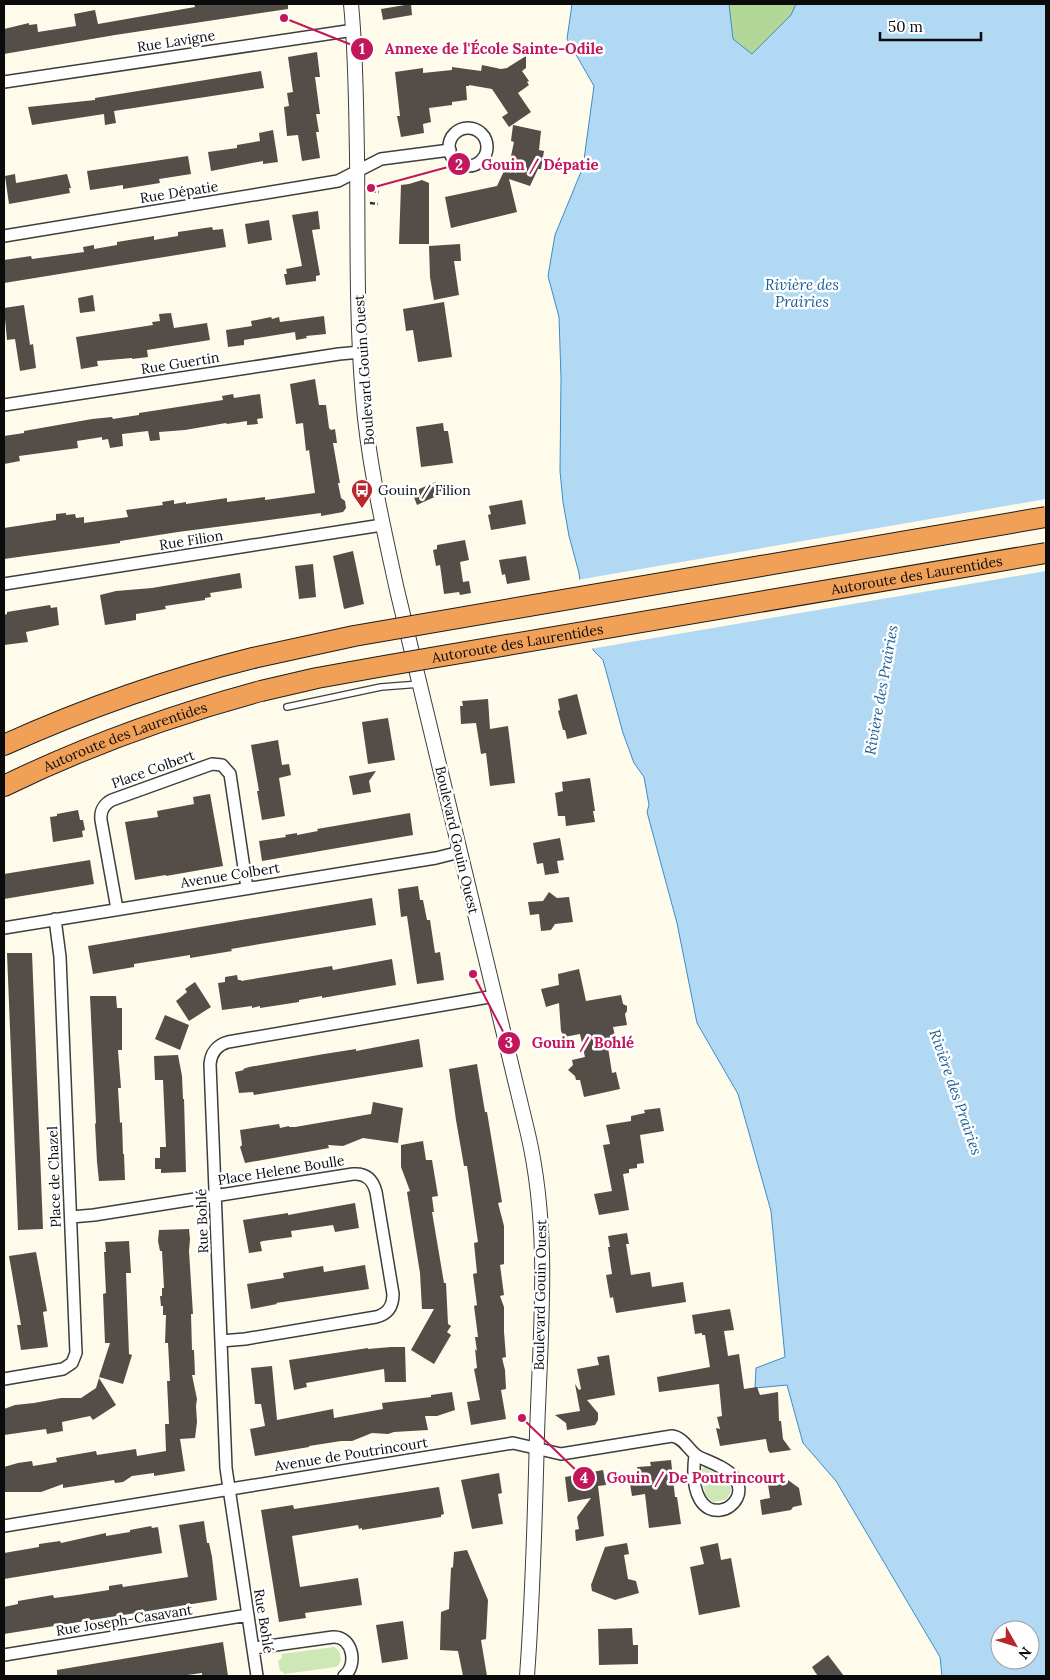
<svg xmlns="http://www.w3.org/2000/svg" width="1050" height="1680" viewBox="0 0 1050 1680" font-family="Lora,serif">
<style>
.green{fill:#cee7b6}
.forest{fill:#b2d796}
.water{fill:#b1d9f4;stroke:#3a8dc9;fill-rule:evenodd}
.pier{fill:#fefbea}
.building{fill:#544d48}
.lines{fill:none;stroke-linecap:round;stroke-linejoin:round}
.service-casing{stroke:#3e3e3e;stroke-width:8}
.minor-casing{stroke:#3e3e3e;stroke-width:14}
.tertiary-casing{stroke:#3e3e3e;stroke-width:16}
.motorway-casing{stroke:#1c1c1c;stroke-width:22}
.path{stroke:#2d2d2d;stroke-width:2.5;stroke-dasharray:5 2.5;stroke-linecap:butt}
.service{stroke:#fff;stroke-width:5.5}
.minor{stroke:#fff;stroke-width:11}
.tertiary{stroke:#fff;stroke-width:14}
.motorway{stroke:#f0a057;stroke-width:20}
.motorway-bridge-casing{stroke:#1c1c1c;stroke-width:22;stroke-linecap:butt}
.motorway-bridge{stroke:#f0a057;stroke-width:20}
.labels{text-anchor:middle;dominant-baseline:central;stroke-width:5;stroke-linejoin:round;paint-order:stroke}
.street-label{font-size:14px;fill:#0b0b0b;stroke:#fff}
.poi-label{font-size:14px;fill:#0b0b0b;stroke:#fff;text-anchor:start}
.water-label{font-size:15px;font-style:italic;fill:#195e98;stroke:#fff}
.leader{fill:none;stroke:#c2185b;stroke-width:2}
.callout-dot{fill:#c2185b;stroke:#fff;stroke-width:2}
.mark-label{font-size:15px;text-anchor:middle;font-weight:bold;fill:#fff}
.callout-label{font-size:15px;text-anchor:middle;font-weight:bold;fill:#c2185b;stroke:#fff;stroke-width:5;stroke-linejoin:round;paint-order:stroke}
</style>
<rect width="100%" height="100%" fill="#fefbea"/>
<path class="green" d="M705 1467C716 1476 743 1482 725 1500L713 1502 706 1497 700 1470Z
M334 1647C342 1651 343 1663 336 1667L284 1674 283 1672 280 1671 278 1661 282 1658 281 1654Z"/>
<path class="forest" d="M729 4H796L791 15 752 54 733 39Z"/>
<path class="water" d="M572 4H729L733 39 752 54 791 15 796 4H1046V1676H942L940 1657 836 1481 803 1443 787 1385 755 1388 756 1368 785 1357 771 1211 738 1094 697 1023 677 923 647 812 649 805 644 777 634 763 623 733 603 660 593 650 583 605 579 573 569 536 563 502 560 471 561 378 559 317 548 276 555 235 583 167 594 86 567 39ZM1000 1630H1030V1660H1000Z"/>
<path class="pier" d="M1046 499V571L590 649 581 606 577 580Z"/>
<path class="building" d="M194 4H288V9L115 35 4 54V29L29 23V25L37 24 38 32 76 26 74 14 95 10 98 24 195 7Z
M411 4 412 15 383 20 381 9Z
M317 52 320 77H315L320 114H316L319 132H316L320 158 302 161 298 135 287 136 284 107 289 106 287 93 293 92 288 57Z
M526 56V68L522 71 529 81 527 82 529 85 518 93 531 112 509 127 502 117 508 113 492 89 469 85V86H466L467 100 452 102V105L429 108 431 122 423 124 424 133 401 137 397 116H400L395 72 423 68V73L452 70V67L481 71 482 65 501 69 507 68Z
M261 71 264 88 114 111 116 123 105 125 104 114 32 125 28 107 95 100V98Z
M513 125 541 131 539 150 544 151 541 169H538L530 186 509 179 517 212 451 228 445 197 497 186 511 156 514 142 511 141Z
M273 130 278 162 263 164V161L211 171 208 152 237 148V145L260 141 259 133Z
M188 156 191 174 159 179 160 183 123 189V185L90 190 87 171Z
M15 174 16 183 67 174 71 188H69L70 193 9 204 5 176Z
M422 180 429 183V244H399L401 185 409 184Z
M318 211 320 229 312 230 320 275 316 276V281L286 285 284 274H287L286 269 302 266 292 215Z
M269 220 272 240 248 244 245 224Z
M212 227 213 230 223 229 226 247 4 283V260L31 256 32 259 84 252 83 247 94 245V249L117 245V242L154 236V240L178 236V232Z
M460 244 461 261H454L459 295 434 300 430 277 429 246Z
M93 295 95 311 80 313 78 298Z
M444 302 452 357 418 362 413 330 406 331 403 309Z
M24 305 30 345 33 344 36 368 20 371 15 339 7 340 4 308Z
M171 313 174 328 207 323 210 340 147 350 148 357 132 359V358L97 361 98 366 81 369 76 337 153 325 152 322 160 321 159 314Z
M324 316 326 334 306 336 307 338 296 340 295 332 244 340V345L228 347 226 330 252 326 251 321 271 317 272 319 279 317 280 322Z
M315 379 319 405H326L329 428 331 430 335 429 337 443H333L340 483H338L341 498 345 501 346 508 343 512 321 516V513L178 532 120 541V543L4 559V528L56 520V514L66 513V515L75 514 76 518 84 517V523L128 517 126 510 163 505 162 502 174 500V504L186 502V504L227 498V502L265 497V500L315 493 309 450 306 451 303 423 296 424 290 384Z
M233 394 234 398 260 394 263 418 257 419 258 424 247 425V421L227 424 226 423 185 430 159 432 160 440 150 441 148 431 122 434 123 446 110 448 108 439 102 440V437L77 441 78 448 19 456 20 461 4 464V436L24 433V431L92 419 112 417 113 419 119 418 139 415V413L223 400 222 396Z
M443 423 444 431H448L453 463 421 467 416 427Z
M436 482 441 494 417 505 412 492Z
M522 500 526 524 491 530 488 515 491 514 489 506Z
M465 540 469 560 460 562 463 582 469 581 471 593 460 595 459 592 444 594 440 565 436 566 433 550 437 549V545Z
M353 551 364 604 344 609 333 556Z
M526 556 530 580 507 584 505 574 502 575 499 560Z
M313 564 316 597 299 599 295 566Z
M240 573 242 588 210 593 211 597 205 598V600L165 606 166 609 136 614V620L105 625 100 595 116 591 152 588Z
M50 605 51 608 57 607 59 625 26 632 28 642 4 645V615L7 614V612Z
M577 694 587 734 567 739 565 730H563L558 711 560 710 558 699Z
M488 699 490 729 508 726 515 783 490 786 486 753 481 754 476 723 461 724 460 706H463L462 701Z
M388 718 395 760 368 764 362 722Z
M278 740 282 765 289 764 291 775 279 778 285 816 262 820 257 791H259L251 745Z
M376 771 369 781 371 792 353 795 349 776Z
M590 778 595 811H593L595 822 566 826 565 816H558L555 793 563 791 562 782Z
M210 794 223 866 166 876V875L135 880 125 822 158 817 157 811 194 804 193 797Z
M78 810 80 820H83L85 830 82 831 83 837 53 842 50 817 57 816V814Z
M410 813 413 835 262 861 259 841 286 837 285 835 297 833V835L318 831 317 829Z
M560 838 564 860 557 861 559 873 545 875 543 863 537 864 533 843Z
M90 860 94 884 4 899V874Z
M418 886 420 900H423L427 920H430L435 953 440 952 444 980 417 984 407 916 401 917 398 889Z
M549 892 557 898 569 897 573 922 555 924 551 930 541 931 539 914 530 915 528 902 543 901Z
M372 898 376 925 260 944 231 949 232 951 190 958V955L134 964V967L93 974 88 946Z
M7 953H32L43 1229 18 1230Z
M392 959 396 985 322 998V996L299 1000V1002L260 1008V1006L252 1008V1006L222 1010 218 983 225 982V977L237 975 238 980H241V981L332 966 333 970Z
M579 969 586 1001 621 995 623 1004 627 1006V1011L625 1014 627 1025 613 1027 616 1040 607 1041 612 1073 616 1072 620 1089 584 1097 580 1080H576L575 1076 568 1070 573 1065 572 1060 585 1057 580 1034 564 1037 561 1031 559 1003 546 1007 541 989 559 985 558 974Z
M195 982 211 1007 189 1021 176 1001 187 992 185 989Z
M90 996H116L117 1008H122V1050H118L121 1088H118L120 1123 122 1122 123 1154H124L125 1180 99 1181 97 1162 95 1124 96 1123Z
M165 1015 189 1025 180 1050 155 1039Z
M419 1039 423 1067 254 1095 253 1092 239 1093 235 1072 244 1070 243 1069 249 1067 324 1054 356 1049V1051Z
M178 1055 182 1076 183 1099H184L186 1172 161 1173V1169H155V1158H160V1147H166L163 1080H155L154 1056Z
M477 1064 485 1112H487L502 1202 498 1203 504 1226V1264L500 1265 504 1295 500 1296 504 1307V1332L506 1357 502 1358 505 1370 506 1389 501 1390 506 1419 471 1425 467 1402 480 1400 474 1369 477 1368 475 1349 477 1351 475 1337H478L474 1306 477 1305 473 1274 477 1273 474 1243 478 1242 467 1166H464L456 1120 449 1069Z
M373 1102 403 1108 398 1143 363 1138 343 1146 328 1145 329 1148 245 1163 240 1147 242 1145 240 1130 279 1124 280 1128 289 1126V1127H295L371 1114Z
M660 1108 664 1131 640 1135 644 1163 637 1164V1168L629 1169V1173L623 1174 629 1210 599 1215 594 1194 612 1191 603 1145 610 1144 606 1125 631 1121V1116L645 1113 644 1110Z
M423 1141 426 1160H432L438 1196 432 1197 434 1212H432L444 1283H446L448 1324 451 1326 447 1332 451 1335 434 1364 411 1350 434 1309H422L420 1273 407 1192 410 1191 401 1167V1145Z
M355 1203 359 1228 335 1232 333 1225 291 1231 292 1237 263 1241 260 1242 262 1251 249 1253 243 1220 288 1213V1215Z
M189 1229 190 1239 189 1251 193 1314H191L192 1350H194L195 1375H192L197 1399 196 1406 197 1422 195 1438 180 1439 185 1471 154 1476V1473L132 1476 123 1482 115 1483 114 1480 63 1488V1484L41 1492H4V1467L18 1463 32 1461 33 1466 57 1462 56 1458 96 1451 97 1455 136 1449 137 1456 166 1451 165 1424H169L167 1381H170L168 1343H165L166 1315H163V1306H161L160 1296H162V1288H164L162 1251H160L158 1241 159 1230Z
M627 1233 629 1244H626L631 1275 650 1272 652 1287 683 1282 686 1302 616 1313 613 1297 610 1298 606 1275 612 1274 608 1247H610L608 1236Z
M129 1241 131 1273H126L129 1354 132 1355 123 1384 99 1377 110 1343H105L103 1294 106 1293 104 1252H106L105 1242Z
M36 1252 47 1311 43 1312 48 1347 21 1350 17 1325H21L9 1256Z
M365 1265 369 1289 276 1303 277 1304 251 1309 247 1284 284 1278 283 1273 323 1266 324 1272Z
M730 1309 734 1330 724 1331 728 1356 739 1354 744 1389 757 1387 760 1395 778 1392 779 1421H781L783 1439 791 1450 770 1453 768 1450 766 1439 720 1446 716 1428 720 1429 717 1417 722 1416 719 1384 659 1392 657 1377 710 1367 705 1335H702V1333L695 1334 692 1315Z
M391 1347H405L406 1382H385L384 1369 306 1383 307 1387 294 1390 289 1360 368 1348V1349Z
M609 1355 615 1395 587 1400 598 1413V1420L595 1425 567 1430 566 1423 555 1415 580 1411 575 1384 579 1390 581 1389 577 1369 599 1365 597 1357Z
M272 1366 277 1420 333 1409 334 1418 383 1409 382 1403 431 1397V1395L452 1392 455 1410 437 1416H425L428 1430 394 1432 388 1434 372 1433 352 1441H341L309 1446V1447L255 1456 250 1429 265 1426 261 1404H255L251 1368Z
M99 1378 116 1405 93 1420 90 1416 62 1422 63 1431 47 1434 46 1429 4 1435V1409L15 1405 34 1403 61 1398H81L96 1388Z
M671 1460 675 1497H677L681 1524 649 1528 645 1494 632 1496 630 1484 640 1482 637 1467 651 1466 650 1462Z
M603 1470 606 1485 598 1486 604 1536 576 1541 575 1530 579 1529 577 1517 591 1498 568 1502 565 1477Z
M499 1473 502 1493 498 1494 503 1524 472 1529 461 1480Z
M788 1480 799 1488 802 1505 793 1507 791 1510 762 1515 760 1500 770 1498 768 1484Z
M439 1487 444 1514 441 1515V1517L362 1530V1528L359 1529 358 1525 292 1536 300 1587 358 1578 362 1605 305 1613 306 1618 279 1622 261 1510 293 1505 294 1509Z
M204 1521 207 1543H209L212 1557 217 1600 4 1634V1607L18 1604V1601L53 1595 54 1598 77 1595 109 1590V1586L122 1584 123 1587 188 1577 179 1525Z
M151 1526 152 1528 158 1527 162 1553 4 1579V1553L39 1547V1544L60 1541 61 1543 106 1533V1536L130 1532V1530Z
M627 1543 629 1554 624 1555 628 1579 636 1581 639 1593 615 1600 592 1591 591 1585 605 1547Z
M718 1543 721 1560 731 1558 740 1607 699 1615 690 1567 704 1564 700 1547Z
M467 1550 488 1600 486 1639 481 1640 487 1676H463L458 1651 440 1650 441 1612 449 1609 451 1568 453 1567 454 1552Z
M403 1621 408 1659 382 1663 376 1625Z
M632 1628 633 1645H638V1664L599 1665 598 1629Z
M223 1642 228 1676H202V1673L180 1676H57V1670Z
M828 1655 844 1676H818L815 1672 812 1667Z"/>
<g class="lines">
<g class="service-casing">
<path id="service" d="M287 707 381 687 420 684"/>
</g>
<g class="minor-casing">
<path id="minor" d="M4 82 354 30
M449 147a19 19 0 1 1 38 0a19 19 0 1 1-38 0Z
M4 236 338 181 381 159 450 150
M4 405 339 354 361 352
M4 584 382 525
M117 909 101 820C100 811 104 804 112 800L212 764 222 765 230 774 247 888
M4 928 436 858 460 852
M71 1217 94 1215 353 1174C366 1173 373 1180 376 1192L393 1294C393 1306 388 1314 376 1317L245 1339 221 1341
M4 1379 63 1369 72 1363 76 1353 60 957 55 919
M4 1526 513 1443 561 1454 672 1436C685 1438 689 1452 699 1457 710 1462 725 1467 733 1476 760 1507 684 1543 695 1455
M254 1648 333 1637C353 1636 358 1666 344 1676
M4 1655 248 1615
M257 1676 226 1468 210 1064C211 1053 217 1045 228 1042L495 996"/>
</g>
<g class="tertiary-casing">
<path id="tertiary" d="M351 4C356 54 356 104 357 155 358 235 356 316 363 397 368 462 383 526 397 590L528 1134C551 1233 540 1334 537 1435 535 1515 533 1596 527 1676"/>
</g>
<g class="motorway-casing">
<g id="motorway">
<path d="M4 745C84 709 168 679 253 658"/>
<path id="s1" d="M4 786C86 746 172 715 261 691"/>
</g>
</g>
<path class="path" d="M371 191 379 192
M370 203 378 204"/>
<use href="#service" class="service"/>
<use href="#minor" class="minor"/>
<use href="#tertiary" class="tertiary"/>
<use href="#motorway" class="motorway"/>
<g class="motorway-bridge-casing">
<g id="motorway-bridge">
<path d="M253 658 354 636 1046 517"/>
<path id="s2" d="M261 691 317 678 384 666 1046 553"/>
</g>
</g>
<use href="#motorway-bridge" class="motorway-bridge"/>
</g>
<defs>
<g id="bus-pin" transform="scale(1.125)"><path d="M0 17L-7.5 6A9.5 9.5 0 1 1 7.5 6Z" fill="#b6282c" stroke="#fff"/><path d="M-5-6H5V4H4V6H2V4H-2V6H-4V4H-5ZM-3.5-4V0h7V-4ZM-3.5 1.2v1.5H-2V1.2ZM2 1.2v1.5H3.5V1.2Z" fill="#fff"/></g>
</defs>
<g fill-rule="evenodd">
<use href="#bus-pin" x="362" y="490"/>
</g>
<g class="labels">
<g class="street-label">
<text transform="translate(176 41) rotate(-9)">Rue Lavigne</text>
<text transform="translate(179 192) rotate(-9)">Rue Dépatie</text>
<text transform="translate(180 363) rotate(-9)">Rue Guertin</text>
<text transform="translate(364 370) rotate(-94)">Boulevard Gouin Ouest</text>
<text transform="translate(191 540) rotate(-9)">Rue Filion</text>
<text stroke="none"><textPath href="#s2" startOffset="666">Autoroute des Laurentides</textPath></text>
<text stroke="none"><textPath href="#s2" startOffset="261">Autoroute des Laurentides</textPath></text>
<text stroke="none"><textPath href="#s1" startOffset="131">Autoroute des Laurentides</textPath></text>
<text transform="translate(153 769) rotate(-20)">Place Colbert</text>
<text transform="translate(457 840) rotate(77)">Boulevard Gouin Ouest</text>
<text transform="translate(230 875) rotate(-9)">Avenue Colbert</text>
<text transform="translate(281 1170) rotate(-9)">Place Helene Boulle</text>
<text transform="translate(54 1177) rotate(-92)">Place de Chazel</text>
<text transform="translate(202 1221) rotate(-92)">Rue Bohlé</text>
<text transform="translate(540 1295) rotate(-89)">Boulevard Gouin Ouest</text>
<text transform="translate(351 1454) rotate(-9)">Avenue de Poutrincourt</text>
<text transform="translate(124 1620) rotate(-9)">Rue Joseph-Casavant</text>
<text transform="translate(264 1621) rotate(81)">Rue Bohlé</text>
</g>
<g class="poi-label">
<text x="378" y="490">Gouin / Filion</text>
</g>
<g class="water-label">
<text x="802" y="284">Rivière des<tspan x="802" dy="17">Prairies</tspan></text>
<text transform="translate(881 690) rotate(-80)">Rivière des Prairies</text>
<text transform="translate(956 1092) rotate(71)">Rivière des Prairies</text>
</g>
</g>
<path class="leader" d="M284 18L362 49M371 188L459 164M473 974L509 1043M522 1418L584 1478"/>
<g class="callout-dot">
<circle cx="284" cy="18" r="5"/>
<circle cx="371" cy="188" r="5"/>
<circle cx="473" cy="974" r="5"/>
<circle cx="522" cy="1418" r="5"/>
<circle cx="362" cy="49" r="12"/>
<circle cx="459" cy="164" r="12"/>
<circle cx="509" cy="1043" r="12"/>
<circle cx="584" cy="1478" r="12"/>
</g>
<g class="mark-label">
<text x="362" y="54">1</text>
<text x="459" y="170">2</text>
<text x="509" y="1048">3</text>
<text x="584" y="1483">4</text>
</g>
<g class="callout-label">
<text x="494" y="54">Annexe de l'École Sainte-Odile</text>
<text x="540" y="170">Gouin / Dépatie</text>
<text x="583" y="1048">Gouin / Bohlé</text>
<text x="696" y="1483">Gouin / De Poutrincourt</text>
</g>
<rect width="1050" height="1680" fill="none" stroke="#0b0b0b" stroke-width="10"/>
<g transform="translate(1015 1645) rotate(129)"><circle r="24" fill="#ffffff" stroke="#9d9d9d"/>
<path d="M0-4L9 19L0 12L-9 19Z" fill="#b6282c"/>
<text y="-8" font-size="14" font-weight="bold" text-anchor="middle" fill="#0b0b0b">N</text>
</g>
<path d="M880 32v8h101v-8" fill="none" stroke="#0b0b0b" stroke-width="2.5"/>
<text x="888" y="32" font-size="15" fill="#0b0b0b" stroke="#ffffff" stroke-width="4" paint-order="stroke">50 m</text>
</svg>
